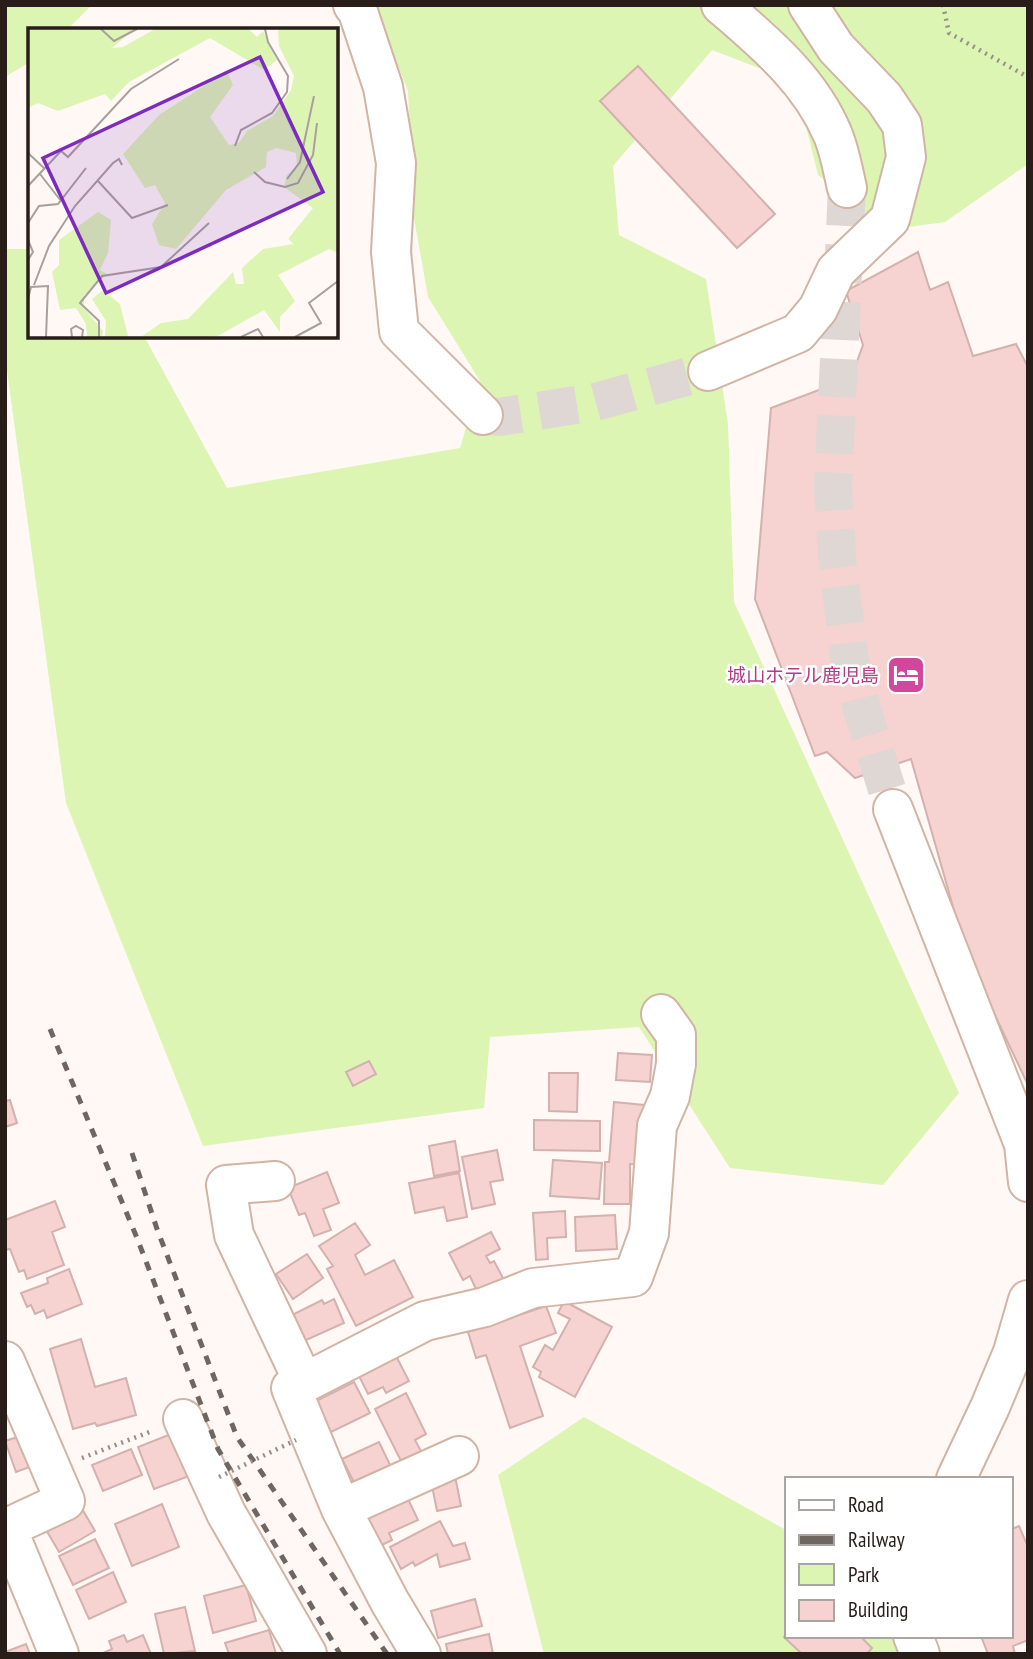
<svg xmlns="http://www.w3.org/2000/svg" width="1033" height="1659" viewBox="0 0 1033 1659" font-family="'PT Sans Narrow','Noto Sans JP',sans-serif">
<style>
.green{fill:#dcf5b2}
.building{fill:#f6d2d0;stroke:#d3b1ae;stroke-width:2}
.lines{fill:none;stroke-linecap:round;stroke-linejoin:round}
.minor-tunnel{stroke:#dfd7d4;stroke-width:38;stroke-dasharray:38 19;stroke-linecap:butt}
.minor-casing{stroke:#d2b4a5;stroke-width:42}
.path{stroke:#988f8b;stroke-width:4.5;stroke-dasharray:2 5;stroke-linecap:butt}
.minor{stroke:#fff;stroke-width:38}
.rail{stroke:#6f6661;stroke-width:5;stroke-dasharray:9 9;stroke-linecap:butt}
.path-bridge{stroke:#988f8b;stroke-width:4.5;stroke-dasharray:2 5;stroke-linecap:butt}
.labels{text-anchor:middle;dominant-baseline:central;stroke-width:5;stroke-linejoin:round;paint-order:stroke}
.hotel-label{font-size:19px;fill:#b23c85;stroke:#fff;text-anchor:end}
.inset-road{fill:none;stroke:#a9a09d;stroke-width:2}
.view{fill:#7b2cbf;fill-opacity:0.15;stroke:#7b2cbf;stroke-width:3.5}
.inset-edge{fill:none;stroke:#281d18;stroke-width:3.5}
</style>
<rect width="100%" height="100%" fill="#fff8f5"/>
<path class="green" d="M5 5H90V7L67 30H30V62L5 77Z
M374 5H1028V164L945 222 887 230 818 175 795 82 712 50 613 166 619 235 706 279 728 424 734 602 959 1093 883 1185 730 1168 639 1027 490 1037 484 1108 203 1146 66 803 5 356V249H30V336H144L227 488 460 448 480 381 428 297 414 218 408 91Z
M584 1417 786 1530V1636H926L931 1654H544L498 1475Z"/>
<path class="building" d="M638 66 775 214 737 248 600 101Z
M918 252 930 290 948 282 973 356 1016 344 1028 367V1085L967 956 911 759 855 778 827 752 815 756 755 599 771 408 851 378 863 345 846 291Z
M618 1053 652 1055 650 1082 616 1080Z
M369 1061 376 1074 353 1086 346 1072Z
M549 1073H578L577 1112 549 1111Z
M10 1100 17 1123 5 1127V1101Z
M614 1102 644 1105 639 1165 630 1164V1204H604L605 1162H609Z
M534 1120 600 1121V1151L534 1150Z
M455 1141 460 1171 434 1176 429 1146Z
M497 1150 503 1180 490 1182 495 1204 472 1209 462 1157Z
M553 1160 602 1163 599 1199 550 1196Z
M327 1172 339 1203 323 1209 331 1230 314 1236 305 1213 299 1215 288 1188Z
M459 1173 467 1217 447 1221 444 1207 415 1213 409 1183Z
M55 1201 65 1227 52 1232 64 1265 27 1279 24 1270 19 1272 10 1249 5 1250V1220Z
M565 1211 566 1237 547 1238 548 1259 536 1260 533 1213Z
M615 1215 617 1249 576 1251 575 1217Z
M355 1223 370 1245 355 1255 365 1275 394 1260 413 1297 356 1326 327 1269 333 1266 319 1246Z
M491 1232 500 1249 486 1256 490 1263 494 1261 505 1282 479 1296 470 1276 463 1280 449 1253Z
M307 1254 323 1278 293 1299 276 1274Z
M69 1269 82 1304 47 1318 44 1310 35 1314 31 1305 27 1307 21 1293 48 1283 47 1278Z
M334 1299 344 1323 304 1341 292 1315 322 1300 324 1304Z
M564 1301 612 1327 575 1397 539 1377 541 1372 533 1367 545 1345 553 1350 570 1319 558 1313Z
M546 1306 556 1333 520 1346 543 1416 510 1428 486 1355 476 1358 468 1332Z
M81 1339 95 1387 126 1378 136 1415 97 1426 95 1423 73 1429 50 1349Z
M395 1354 409 1381 386 1393 383 1387 368 1394 358 1374Z
M354 1382 370 1413 327 1434 312 1403Z
M406 1393 426 1434 415 1440 422 1453 402 1463 375 1409Z
M176 1432 192 1475 154 1489 138 1447Z
M24 1435 35 1465 16 1472 5 1441Z
M379 1442 391 1467 355 1484 342 1459Z
M131 1449 142 1475 103 1491 92 1465Z
M455 1476 461 1506 437 1511 431 1481Z
M408 1499 418 1520 389 1533 392 1540 380 1546 367 1518Z
M162 1504 179 1547 132 1566 115 1524Z
M81 1507 95 1531 59 1552 45 1528Z
M440 1521 453 1546 465 1543 470 1559 440 1567 437 1554 415 1566 413 1562 401 1569 390 1547Z
M1019 1526 1028 1547V1640L1013 1646 1015 1654H988L981 1636H1010V1530Z
M95 1539 109 1568 73 1585 59 1556Z
M113 1572 126 1602 89 1619 76 1590Z
M246 1585 256 1621 213 1633 204 1596Z
M475 1599 482 1626 438 1638 431 1611Z
M185 1607 195 1651 164 1654 155 1614Z
M269 1630 276 1654H229L225 1643Z
M489 1634 493 1654H448L446 1644Z
M786 1634V1636H860L872 1648 867 1654H802L784 1637Z
M124 1635 127 1642 143 1635 151 1654H101L112 1649 109 1641Z
M26 1644 30 1654H5V1652Z"/>
<g class="lines">
<path class="minor-tunnel" d="M847 188 833 487 837 556 849 656 863 712 893 809
M483 415 499 417 595 402 708 371"/>
<g class="minor-casing">
<path id="minor" d="M353 5 358 12 383 87 396 163 391 252 399 331 483 415
M721 5C765 43 810 80 833 135 840 152 843 171 847 188
M708 371 798 333 818 309 836 271 890 219 906 157 902 125 884 98 836 48 808 5
M893 809 1024 1144 1028 1182
M275 1181 226 1185 234 1235 304 1383 291 1388 341 1509 390 1602 421 1654
M5 1361 65 1501 7 1528 59 1654
M304 1383 425 1321 485 1307 533 1288 633 1277 649 1233 657 1126 670 1096 676 1064V1035L661 1014
M183 1419 226 1513 307 1654
M956 1479 990 1407 1013 1352 1028 1300
M341 1509 459 1456
M913 1636 920 1654"/>
</g>
<path class="path" d="M943 5 949 33 1028 77
M82 1458 152 1431"/>
<use href="#minor" class="minor"/>
<path class="rail" d="M50 1029 137 1238 218 1449 340 1654
M132 1153 157 1229 237 1437 387 1654"/>
<path class="path-bridge" d="M219 1477 296 1440"/>
</g>
<defs>
<g id="hotel-square" transform="scale(2.0125)"><rect x="-9" y="-9" width="18" height="18" rx="4" fill="#d1479c" stroke="#fff"/><path d="M-6-4.5h1.5V1H6V5H4.5V3h-9V5H-6ZM-4 0a1.8 1.8 0 1 1 3.6 0ZM.5 0V-2.5h3Q6-2.5 6 0Z" fill="#fff"/></g>
</defs>
<g fill-rule="evenodd">
<use href="#hotel-square" x="906" y="675"/>
</g>
<g class="labels">
<g class="hotel-label">
<text x="879" y="675">城山ホテル鹿児島</text>
</g>
</g>
<g transform="translate(28 28)">
<rect width="310" height="310" fill="#fff8f5"/>
<path d="M0 1H107L84 20 95 19 127 1H221L229 9 235 3 249 32 236 42 182 10 101 54 83 73 77 66 30 83 10 75 0 80ZM250 1H310V225L301 221 250 247 267 273 252 289V304L236 282 188 309H77L78 293 64 271 75 262 92 276 100 308 113 309 133 295 160 291 205 244 208 256H216L214 240 235 221 266 216 260 211 285 180 256 159 259 147 269 138 268 125 248 120 239 124 238 139 198 162 148 221 131 217 124 196 137 175 127 157 117 160 95 126 131 87 199 43 205 57 182 89 201 117 211 115 219 103 245 88 263 62 266 48 251 18ZM70 184 83 192 80 225 72 242 79 246 56 268V280L75 303 74 309H59L58 296 48 280 32 282 24 244 31 237V212Z" fill="#dcf5b2"/>
<path class="inset-road" d="M73 1 86 13 109 1M207 118 213 102 244 85 259 64 260 48 240 14 237 1M0 125 17 141M226 144 237 154 257 159 270 155 285 127 289 95M12 146 33 173M259 151 272 134 286 68M70 153 104 190 140 177M0 158 33 123 40 129 103 61 151 31M0 195 11 178 30 176 58 140M0 212 5 224 0 232M6 257 21 218 47 178 85 135 91 131 94 137M0 271 3 259 20 258 18 309M44 309 43 301 48 298 55 302 54 309M71 309V293L52 275 74 248 133 239 181 195M213 309 230 301 235 309M267 309 293 295 281 275 310 253"/>
<path class="view" d="M232 29 295 164 78 265 15 130Z"/>
<rect width="310" height="310" class="inset-edge"/>
</g>
<rect width="1033" height="1659" fill="none" stroke="#281d18" stroke-width="14"/>
<rect x="785" y="1477" width="228" height="161" fill="#ffffff" stroke="#a9a5a3" stroke-width="2"/>
<rect x="799" y="1500" width="35" height="10" fill="#ffffff" stroke="#a9a5a3" stroke-width="2"/>
<text x="848" y="1512" font-size="21" fill="#281d18">Road</text>
<rect x="799" y="1535" width="35" height="10" fill="#6f6661" stroke="#a9a5a3" stroke-width="2"/>
<text x="848" y="1547" font-size="21" fill="#281d18">Railway</text>
<rect x="799" y="1564" width="35" height="21" fill="#dcf5b2" stroke="#a9a5a3" stroke-width="2"/>
<text x="848" y="1582" font-size="21" fill="#281d18">Park</text>
<rect x="799" y="1600" width="35" height="21" fill="#f6d2d0" stroke="#a9a5a3" stroke-width="2"/>
<text x="848" y="1617" font-size="21" fill="#281d18">Building</text>
</svg>
